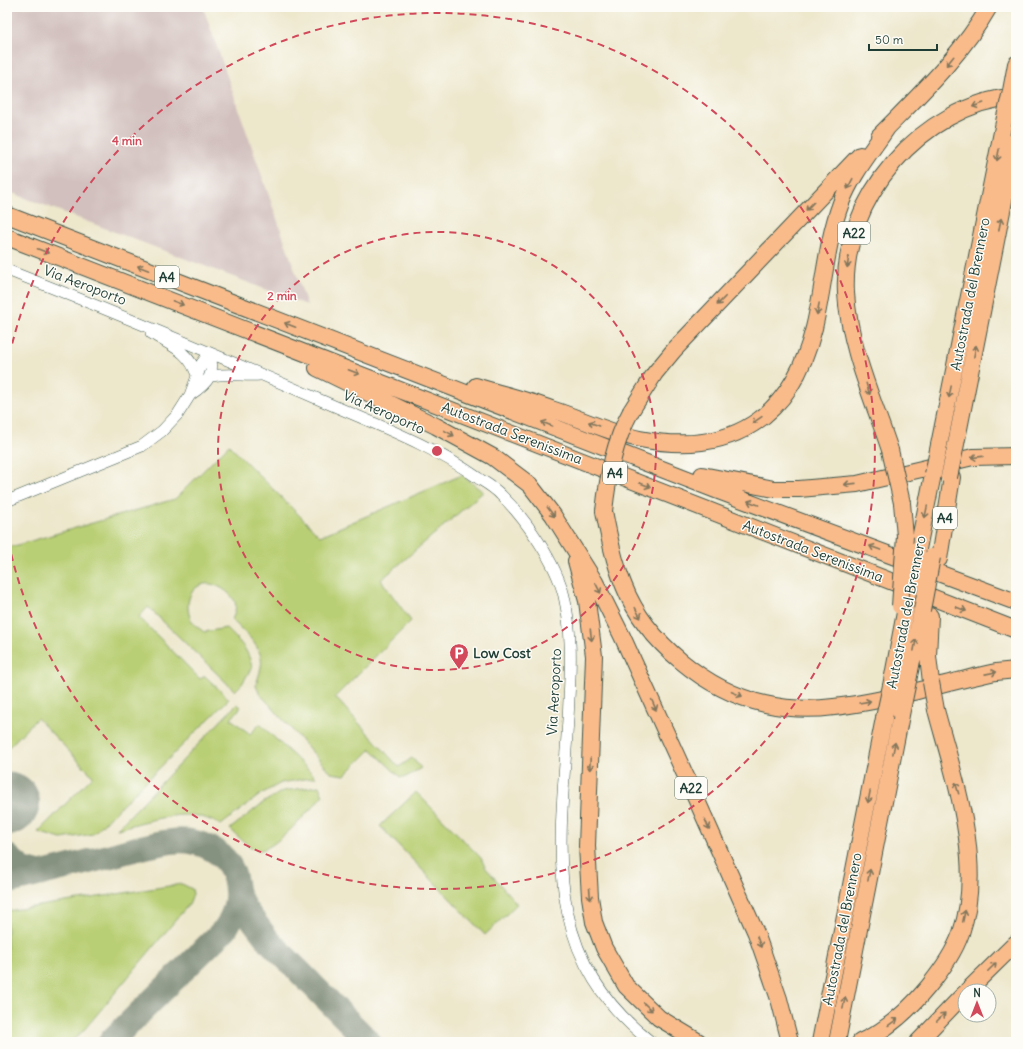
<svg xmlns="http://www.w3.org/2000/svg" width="1023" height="1049" viewBox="0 0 1023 1049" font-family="Delius,sans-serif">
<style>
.industrial{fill:#d1c0bd}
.green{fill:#b9cf74;stroke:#6c8654}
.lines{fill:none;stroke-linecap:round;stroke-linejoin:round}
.taxiway{stroke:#869280;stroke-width:25}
.runway{stroke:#869280;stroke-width:62}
.minor-casing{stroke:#3e564b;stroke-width:12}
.highway-casing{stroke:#3e564b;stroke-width:18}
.minor{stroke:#fff;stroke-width:11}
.highway{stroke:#fabb8b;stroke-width:16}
.highway-bridge-casing{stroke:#3e564b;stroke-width:18;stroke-linecap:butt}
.highway-bridge{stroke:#fabb8b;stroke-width:16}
.oneway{stroke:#82765b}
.ring{fill:none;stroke:#d1495b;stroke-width:2;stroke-dasharray:7 5}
.labels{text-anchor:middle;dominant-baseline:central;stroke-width:3;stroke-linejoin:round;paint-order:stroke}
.shield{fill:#fdfcf7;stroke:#62766e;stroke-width:1}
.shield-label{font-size:13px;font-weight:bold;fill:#1f3d34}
.street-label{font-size:14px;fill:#1f3d34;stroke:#fdfcf7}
.poi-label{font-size:14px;font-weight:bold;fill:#1f3d34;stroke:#fdfcf7;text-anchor:start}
.centre{fill:#d1495b;stroke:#fdfcf7;stroke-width:2}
.ring-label{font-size:12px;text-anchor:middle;font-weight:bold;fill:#d1495b;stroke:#fdfcf7;stroke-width:3;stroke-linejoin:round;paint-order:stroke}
</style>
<rect width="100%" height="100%" fill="#fdfcf7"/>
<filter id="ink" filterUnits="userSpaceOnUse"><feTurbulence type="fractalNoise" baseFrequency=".025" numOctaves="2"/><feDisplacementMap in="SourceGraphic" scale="8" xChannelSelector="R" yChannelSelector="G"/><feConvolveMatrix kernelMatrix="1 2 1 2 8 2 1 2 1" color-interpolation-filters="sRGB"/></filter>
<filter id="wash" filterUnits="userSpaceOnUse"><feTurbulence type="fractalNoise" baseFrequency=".012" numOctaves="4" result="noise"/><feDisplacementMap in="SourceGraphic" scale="16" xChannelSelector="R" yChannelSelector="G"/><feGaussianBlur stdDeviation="0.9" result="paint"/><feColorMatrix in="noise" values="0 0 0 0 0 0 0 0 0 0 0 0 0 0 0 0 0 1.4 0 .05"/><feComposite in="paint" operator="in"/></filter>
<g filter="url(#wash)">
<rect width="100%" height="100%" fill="#ede7cc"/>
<path class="industrial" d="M7 7H203L307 305 7 191Z"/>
<path class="green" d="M229 445 320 536 462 475 483 492 381 580 411 621 335 697 399 767 412 758 421 768 406 777H400L371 749 345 775 331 773 260 694 256 686C257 680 260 674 261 667 265 648 244 632 232 620 234 615 237 607 235 602 231 592 215 582 204 584 186 588 184 612 194 624 196 627 201 629 204 632L226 628C239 641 248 648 252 667L242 684 235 691 148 607 139 617 200 679 205 676 229 699 93 834 61 839 38 832 93 776 37 718 7 749V548L175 499Z
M237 704 241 707 231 719 250 734 260 724 316 777 281 783 261 794 221 825C211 820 200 815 188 815 168 814 137 824 117 829Z
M319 786 323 796C312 807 272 854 257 850 248 847 238 836 230 829L264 802 283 791Z
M416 792 481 858 485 867 517 904 485 935 380 826Z
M182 884 192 889 193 894 189 904 84 1030 71 1042H7V911Z"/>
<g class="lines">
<path class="taxiway" d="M7 856 22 869 40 874
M7 882C41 874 76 865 110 856 131 850 154 843 176 841 198 839 225 851 233 873 240 893 237 910 226 928L110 1042
M237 892 244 908 268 940 369 1042"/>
<path class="runway" d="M7 805 9 803"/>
</g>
</g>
<g filter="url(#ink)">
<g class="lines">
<g class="minor-casing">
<path id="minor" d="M7 270C114 312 219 356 325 402 377 425 432 445 478 478 486 483 495 488 501 495 526 519 556 563 564 596 572 631 571 664 569 699 564 830 531 948 651 1042
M151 333C172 347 188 350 197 375
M211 376C228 373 243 376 260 375
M190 395C209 382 215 375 210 353
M7 501 142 446 162 431 178 414 190 395 202 363 210 353"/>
</g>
<g class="highway-casing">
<path id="highway" d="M1011 91 1016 64
M879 136C918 96 961 56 989 7
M7 215 716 490 1016 602
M7 237 1016 630
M317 368 436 426 493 457 530 485 553 515 595 582 622 636 698 803 756 933 779 999 790 1042
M476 386C501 394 527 400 551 409 580 418 609 433 640 439 731 457 792 418 814 328 824 287 826 243 841 203 851 176 871 152 887 128
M631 411 655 373 674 350 860 155
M939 445 1005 117
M955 449 1016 140
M890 450C873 399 849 347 846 293 841 199 921 105 1016 96
M702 475 774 489H799L857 484 973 457 1016 456
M902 503 905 536
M604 511C609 537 614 562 624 586 646 642 707 691 765 704 787 709 812 710 834 707 889 701 943 683 996 672L1016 670
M918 549 933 474
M939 559 952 477
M576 561 587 601 594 656 587 846 590 897 594 922 604 948 626 986 659 1018 699 1042
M930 616 928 656 931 682
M892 681 907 602
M908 681 922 610
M967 991 1016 943
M820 1042 884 718
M837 1042 901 715
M860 1042C888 1030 909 1010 928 987 941 971 954 953 961 933 985 864 954 777 936 710
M918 1042 965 993"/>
</g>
<use href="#minor" class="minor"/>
<use href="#highway" class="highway"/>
<g class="highway-bridge-casing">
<path id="highway-bridge" d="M1005 117 1011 91
M890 450 902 503
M933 474 939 445
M949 477 955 449
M604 511C608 476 614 442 631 411
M911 583 918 549
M900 606 905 536
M922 610 932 557
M931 682 936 710
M901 715 908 681
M884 718 892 681"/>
</g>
<use href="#highway-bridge" class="highway-bridge"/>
</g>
<defs><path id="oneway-shaft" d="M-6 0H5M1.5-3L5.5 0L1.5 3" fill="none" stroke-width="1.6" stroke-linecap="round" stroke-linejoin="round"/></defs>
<g class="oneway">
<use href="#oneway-shaft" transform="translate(950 61) rotate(129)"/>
<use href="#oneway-shaft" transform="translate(978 105) rotate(161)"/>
<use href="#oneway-shaft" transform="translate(998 155) rotate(101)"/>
<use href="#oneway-shaft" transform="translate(850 184) rotate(118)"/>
<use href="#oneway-shaft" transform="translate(810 206) rotate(133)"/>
<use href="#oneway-shaft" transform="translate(1000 224) rotate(-79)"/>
<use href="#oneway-shaft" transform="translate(43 251) rotate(21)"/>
<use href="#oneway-shaft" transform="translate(848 262) rotate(98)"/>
<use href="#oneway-shaft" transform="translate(143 268) rotate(-159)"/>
<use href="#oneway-shaft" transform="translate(721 301) rotate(134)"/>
<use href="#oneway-shaft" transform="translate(178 303) rotate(21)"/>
<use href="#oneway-shaft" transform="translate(818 309) rotate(101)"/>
<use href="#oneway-shaft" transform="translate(290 325) rotate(-159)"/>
<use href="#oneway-shaft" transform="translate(975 351) rotate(-79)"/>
<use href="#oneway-shaft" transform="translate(354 372) rotate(21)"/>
<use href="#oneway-shaft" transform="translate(868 389) rotate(72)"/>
<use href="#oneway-shaft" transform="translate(950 392) rotate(101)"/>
<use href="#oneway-shaft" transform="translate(757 420) rotate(145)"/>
<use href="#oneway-shaft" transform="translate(547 424) rotate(-159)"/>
<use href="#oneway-shaft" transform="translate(594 424) rotate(-160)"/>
<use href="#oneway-shaft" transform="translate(449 433) rotate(29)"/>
<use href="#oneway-shaft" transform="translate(977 457) rotate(174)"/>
<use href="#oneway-shaft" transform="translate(850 484) rotate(174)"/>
<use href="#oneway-shaft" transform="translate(645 485) rotate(21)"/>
<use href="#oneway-shaft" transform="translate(753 503) rotate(-160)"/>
<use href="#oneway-shaft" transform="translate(551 512) rotate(53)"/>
<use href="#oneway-shaft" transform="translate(926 512) rotate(102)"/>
<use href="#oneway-shaft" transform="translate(875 548) rotate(-160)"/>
<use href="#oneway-shaft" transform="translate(598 588) rotate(63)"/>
<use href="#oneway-shaft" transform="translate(961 609) rotate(21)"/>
<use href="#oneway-shaft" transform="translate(638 613) rotate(62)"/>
<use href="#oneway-shaft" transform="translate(591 635) rotate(83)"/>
<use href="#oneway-shaft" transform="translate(915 645) rotate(-79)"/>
<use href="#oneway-shaft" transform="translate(991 673) rotate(-11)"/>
<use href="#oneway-shaft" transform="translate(737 694) rotate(23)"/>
<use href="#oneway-shaft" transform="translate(865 702) rotate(-10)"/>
<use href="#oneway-shaft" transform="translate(654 705) rotate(66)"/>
<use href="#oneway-shaft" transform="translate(894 748) rotate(-79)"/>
<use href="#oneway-shaft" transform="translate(590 764) rotate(92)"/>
<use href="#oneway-shaft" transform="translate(957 788) rotate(-106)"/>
<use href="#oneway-shaft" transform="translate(869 797) rotate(101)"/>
<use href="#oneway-shaft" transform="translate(707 824) rotate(66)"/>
<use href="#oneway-shaft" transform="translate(869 875) rotate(-79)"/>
<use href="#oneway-shaft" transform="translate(590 894) rotate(85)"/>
<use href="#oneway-shaft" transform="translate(964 916) rotate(-78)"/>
<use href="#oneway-shaft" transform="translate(759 942) rotate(69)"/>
<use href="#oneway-shaft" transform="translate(992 967) rotate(-45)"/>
<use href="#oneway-shaft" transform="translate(844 1003) rotate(-79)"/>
<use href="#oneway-shaft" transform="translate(648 1007) rotate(44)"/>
<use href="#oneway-shaft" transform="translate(941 1017) rotate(-45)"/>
<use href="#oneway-shaft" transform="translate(893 1022) rotate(-36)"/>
</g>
</g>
<g class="ring">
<circle cx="437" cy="451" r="219"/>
<path d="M7 367A438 438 0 1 1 7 535"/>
</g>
<defs>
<g id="parking-pin" transform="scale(1)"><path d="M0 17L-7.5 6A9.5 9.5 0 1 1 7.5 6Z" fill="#d1495b" stroke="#fdfcf7"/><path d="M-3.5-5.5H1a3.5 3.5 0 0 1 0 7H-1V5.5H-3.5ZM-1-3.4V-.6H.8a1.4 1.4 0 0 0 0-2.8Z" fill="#fff"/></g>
</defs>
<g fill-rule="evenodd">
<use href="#parking-pin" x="459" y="653"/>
</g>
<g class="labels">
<g class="shield">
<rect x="838" y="222" width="32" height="22" rx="3"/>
<rect x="155" y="266" width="24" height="22" rx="3"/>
<rect x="603" y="462" width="24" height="22" rx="3"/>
<rect x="933" y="507" width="24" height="22" rx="3"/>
<rect x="675" y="777" width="32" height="22" rx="3"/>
</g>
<g class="shield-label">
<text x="854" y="233">A22</text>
<text x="167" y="277">A4</text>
<text x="615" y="473">A4</text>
<text x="945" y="518">A4</text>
<text x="691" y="788">A22</text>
</g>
<g class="street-label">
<text transform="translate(85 285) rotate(21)">Via Aeroporto</text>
<text transform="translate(970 294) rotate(-79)">Autostrada del Brennero</text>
<text transform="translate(384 412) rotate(24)">Via Aeroporto</text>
<text transform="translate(512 433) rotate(21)">Autostrada Serenissima</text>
<text transform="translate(813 551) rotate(21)">Autostrada Serenissima</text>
<text transform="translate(906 612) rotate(-79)">Autostrada del Brennero</text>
<text transform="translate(554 692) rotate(-87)">Via Aeroporto</text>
<text transform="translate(842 929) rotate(-79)">Autostrada del Brennero</text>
</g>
<g class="poi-label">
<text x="473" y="653">Low Cost</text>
</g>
</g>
<circle cx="437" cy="451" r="6" class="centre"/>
<g class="ring-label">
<text x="127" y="145">4 min</text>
<text x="282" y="300">2 min</text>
</g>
<rect width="1023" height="1049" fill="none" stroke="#fdfcf7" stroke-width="24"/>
<g transform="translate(977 1003)"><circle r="19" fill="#fdfcf7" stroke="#a4b0a9"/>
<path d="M0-3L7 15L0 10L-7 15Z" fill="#d1495b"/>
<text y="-6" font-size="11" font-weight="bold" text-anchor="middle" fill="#1f3d34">N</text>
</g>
<path d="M869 44v6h68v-6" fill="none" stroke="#1f3d34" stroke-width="2"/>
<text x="875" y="44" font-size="12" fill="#1f3d34" stroke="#fdfcf7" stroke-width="3" paint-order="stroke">50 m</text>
</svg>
